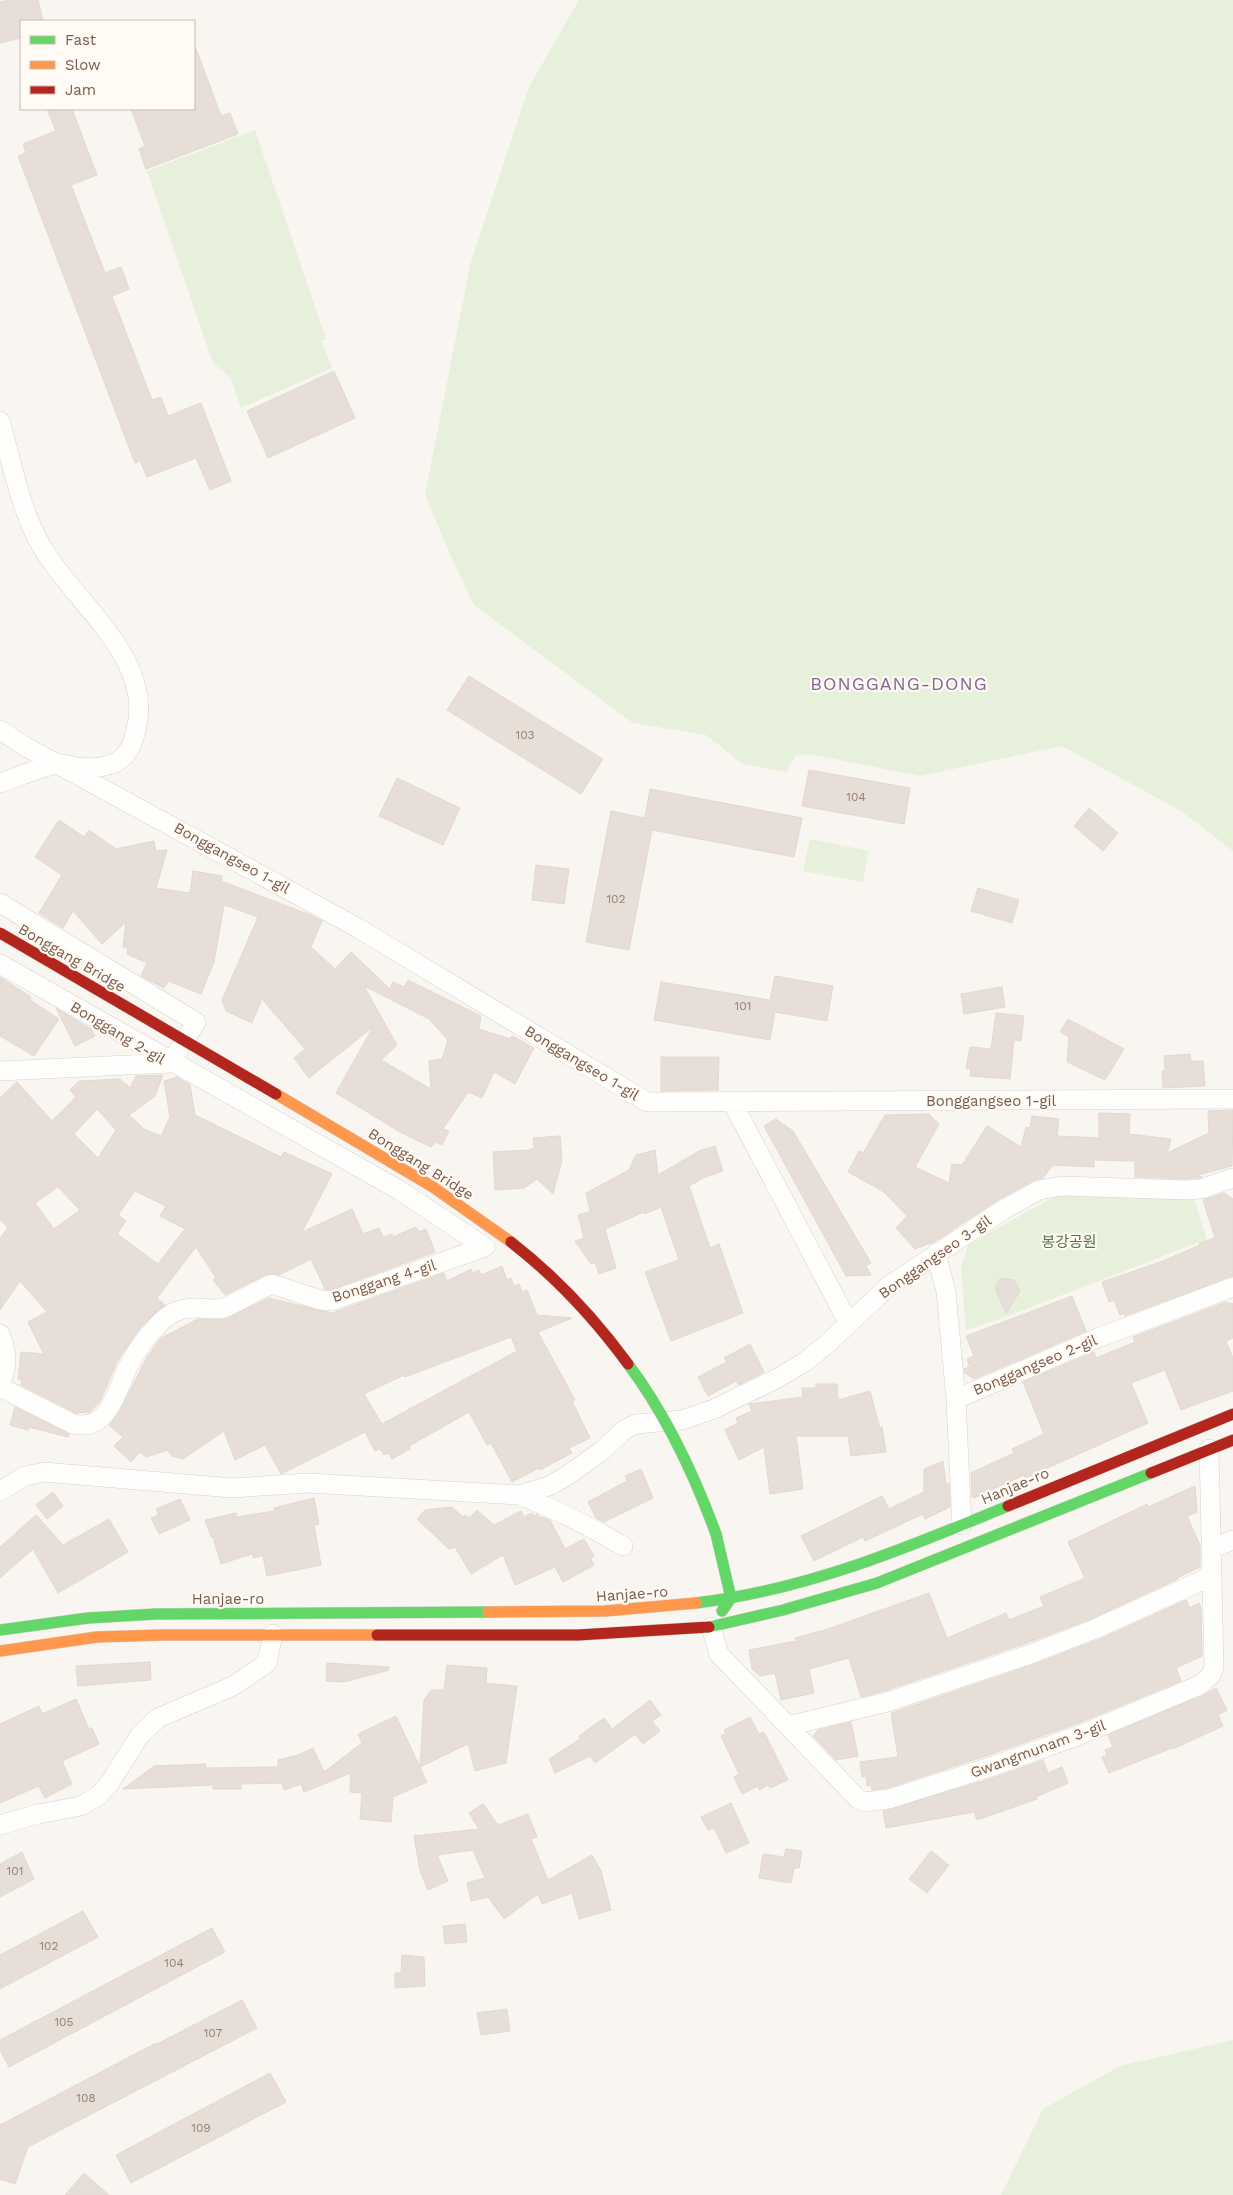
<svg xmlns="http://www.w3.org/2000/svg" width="1233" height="2195" viewBox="0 0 1233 2195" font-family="'Work Sans','Noto Sans KR',sans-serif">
<rect width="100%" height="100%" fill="#f9f5f0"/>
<!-- green -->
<path fill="#e7f0db" d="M579,0H1233V851L1181,811L1062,746L920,776L809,754L796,756L789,765L787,772L743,764L706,735L633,723L474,605L453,561L425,494L471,262L529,87Z
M255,130L326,339L321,341L332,368L241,408L231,378L213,363L147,171Z
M810,839L869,851L863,882L803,871Z
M1066,1193L1134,1198L1194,1199L1207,1239L1003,1318L966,1330L961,1267L969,1244L1052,1198Z
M1233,2040V2195H1001L1043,2109L1120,2066Z"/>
<!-- building -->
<path fill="#e6ded7" stroke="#e2d8d2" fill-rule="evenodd" d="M10,0H38L43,21H21V38L0,43V2Z
M195,46L221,116L230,113L238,134L146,169L139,149L145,146L131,109H194V47Z
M47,109H72L97,175L71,185L105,273L121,267L129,289L112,296L152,400L161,397L168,416L201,403L231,481L210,490L196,458L147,477L140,461L135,463L18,156L26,153L23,144L56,131Z
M334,371L355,418L268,458L247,411Z
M469,676L603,759L581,794L447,710Z
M809,770L910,788L904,824L802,806Z
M397,778L460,808L443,845L379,816Z
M650,789L802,818L794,857L652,830L629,950L586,942L611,811L645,818Z
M1089,808L1118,833L1103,851L1074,826Z
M59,820L84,837L89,830L116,849L154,841L156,851L167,850L156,888L190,893L193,871L222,876L221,881L308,914L322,921L311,947L335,969L351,952L390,989L393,982L404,987L408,980L481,1016L479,1029L511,1039L512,1036L534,1048L515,1084L494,1072L482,1098L468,1092L443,1129L449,1131L442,1145L436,1142L431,1147L400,1132L336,1093L373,1027L309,1078L294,1058L305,1049L262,999L252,1023L226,1011L222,1000L258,917L224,905L214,962L201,994L168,981L164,988L141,976L147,963L127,954L128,948L123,947L126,922L102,944L73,911L63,928L39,913L62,875L35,857ZM364,986L429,1019L448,1040L442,1059L429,1061L431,1089L381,1060L397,1045Z
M536,865L569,869L564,904L532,900Z
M978,888L1019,900L1012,923L971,911Z
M775,976L833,986L827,1021L775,1012L770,1040L654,1020L661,982L770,1000Z
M0,977L31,997L30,1000L59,1019L34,1056L0,1036Z
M1002,987L1005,1007L964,1014L961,994Z
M56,1008L91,1029L95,1036L75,1046Z
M996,1013L1024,1016L1021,1041L1014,1040L1010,1079L970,1076L971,1069L966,1068L970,1047L991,1049Z
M1068,1019L1124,1049L1105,1080L1067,1062L1069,1037L1060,1032Z
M1190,1054L1191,1061H1203L1205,1086L1163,1088L1162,1071H1165L1164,1056Z
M661,1057H719L718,1090L661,1091Z
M163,1075L155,1096L129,1115L144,1129L161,1136L170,1117L164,1081L177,1077L190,1085L195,1115L281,1157L284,1152L332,1174L302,1232L352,1209L363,1234L379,1228L383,1237L392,1234L393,1237L416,1227L419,1232L426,1229L435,1252L330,1290L325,1289L311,1259L279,1275L267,1274L225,1295L213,1280L216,1278L196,1247L157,1298L165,1305L140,1328L118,1360L100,1401L90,1412L76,1413L21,1385L22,1379H18L21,1352L44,1354L28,1322L47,1312L20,1281L0,1310V1238L8,1228L0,1219V1098L17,1082L52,1121L76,1097L70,1090L79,1081L120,1079L130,1088L136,1076ZM97,1109L116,1130L98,1158L74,1134ZM58,1187L80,1210L54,1229L35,1203ZM135,1191L166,1206L160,1216L185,1229L158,1264L117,1234L126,1221L118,1215Z
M1233,1110L1232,1166L1198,1175L1202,1177L1199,1178L1186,1179L1135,1177V1161L1094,1160V1167L1053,1165L1043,1178L1034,1180L998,1200L955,1228L952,1227L953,1230L934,1242L915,1249L896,1228L907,1216L884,1192L848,1172L859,1151L863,1153L885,1115L929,1114L939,1124L915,1167L949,1183L952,1164L962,1165L987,1126L1021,1147L1026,1127L1030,1128L1032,1116L1059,1119L1057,1136L1099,1138V1113L1130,1114L1129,1134L1171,1139L1167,1153L1209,1133L1208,1111Z
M776,1119L793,1131L871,1263L866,1266L871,1275L846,1276L764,1126Z
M560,1136L562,1160L553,1194L537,1179L524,1188L495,1190L493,1152L529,1150L534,1148L533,1138Z
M715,1146L723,1171L703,1178L689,1186L710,1248L719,1244L743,1313L671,1341L645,1272L679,1260L661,1207L645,1214L644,1212L605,1229L616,1268L599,1274L595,1262L591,1264L575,1241L584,1238L578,1215L590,1212L586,1193L629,1170L636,1155L655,1150L658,1175L699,1151Z
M1224,1193L1233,1199V1276L1125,1316L1124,1313L1120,1315L1114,1300L1109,1302L1102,1282L1163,1261L1200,1245L1199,1243L1215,1238L1203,1200Z
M502,1266L507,1280L511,1278L514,1286L519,1284L522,1292L527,1290L537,1315L572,1318L538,1332L575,1400L572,1401L590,1438L569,1448L572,1453L540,1470L539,1468L512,1482L491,1443L487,1445L469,1412L409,1446L410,1449L392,1459L389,1453L384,1455L380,1449L375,1451L365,1432L281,1474L265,1445L235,1460L224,1431L183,1459L172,1456L168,1450L146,1457L140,1452L131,1462L114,1446L123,1437L109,1425L119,1413L147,1357L161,1338L198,1319H226L269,1298L336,1314L335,1312L444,1273L447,1281L471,1269L473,1273L479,1270L481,1275ZM511,1337L517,1351L382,1424L364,1394L404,1375L405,1377Z
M1001,1278L1014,1280L1020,1291L1006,1314L995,1288Z
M1072,1296L1086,1331L974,1379L965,1373L964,1369L970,1367L967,1359L974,1356L966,1336Z
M1226,1302L1233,1304V1338L1226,1341L1233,1358V1391L1181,1410L1165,1370L1131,1383L1148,1423L1025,1478L1024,1475L974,1498V1496L972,1497L971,1473L1014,1453L1012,1449L1044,1434L1023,1382L1094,1352L1096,1358L1135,1342L1133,1337Z
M750,1344L764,1372L739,1385L736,1381L708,1396L698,1377L727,1362L724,1358Z
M816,1384H837L838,1400L870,1391L880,1428L882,1427L886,1452L851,1456L848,1436H796L803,1489L770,1494L764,1447L739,1460L725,1430L738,1423L736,1418L752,1411L749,1404L803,1397L802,1388H816Z
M15,1407L69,1434L68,1437L29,1427L28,1430L10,1425Z
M943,1461L946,1485L949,1483L950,1507L925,1519L923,1514L865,1541L863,1537L814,1561L801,1536L882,1496L889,1509L924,1492V1469Z
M641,1469L653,1498L604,1522L596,1518L588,1502L627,1481L625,1476Z
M1195,1486L1197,1512L1187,1516L1200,1545V1567L1177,1578L1178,1579L1091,1619L1024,1644L884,1691L861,1697L849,1658L809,1669L814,1693L781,1700L775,1673L760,1676L752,1669L749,1650L796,1641L795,1638L828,1629L929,1593L947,1638L1006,1613L1009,1620L1044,1606L1040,1597L1085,1578L1068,1542L1147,1504L1148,1507Z
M53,1492L63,1506L47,1519L36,1505Z
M314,1498L319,1524L314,1525L321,1565L267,1576L263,1556L254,1558L252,1554L221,1564L213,1537H211L205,1520L236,1513L237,1517L274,1511V1508Z
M180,1499L190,1520L159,1534L151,1518L159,1515L156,1509Z
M452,1507L463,1517L465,1515L469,1518L477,1510L494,1525L521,1511L524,1517L532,1513L534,1516L537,1514L540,1518L542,1517L550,1520L565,1549L584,1539L594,1556L590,1558L594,1565L563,1582L555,1567L515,1585L503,1555L471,1574L455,1547L449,1549L417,1519L425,1510Z
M36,1515L63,1545L109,1519L128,1552L58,1593L33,1549L0,1578V1547Z
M1186,1600L1190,1608L1199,1603L1201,1608L1202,1656L1176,1668L1181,1681L1076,1724L986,1756L887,1788L872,1790L871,1785L867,1786L866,1776L862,1777L860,1762L898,1757L891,1713L1032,1665L1100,1639Z
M150,1662L151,1680L78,1686L76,1666Z
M327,1663L389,1667V1670L344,1682L326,1681Z
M447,1665L487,1668L486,1683L517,1686L506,1763L475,1771L468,1744L420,1767L424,1700L431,1690H444Z
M1216,1688L1227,1710L1218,1715L1223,1726L1173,1749L1172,1748L1109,1773L1102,1757L1107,1755L1105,1750L1113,1747L1108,1735L1204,1695Z
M76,1699L89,1729L92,1728L99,1744L62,1761L72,1784L45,1798L39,1786L0,1803V1724L39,1706L42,1714Z
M650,1700L661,1715L652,1721L660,1731L643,1744L635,1734L595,1763L590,1756L555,1773L549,1759L580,1739L579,1736L604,1718L612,1729Z
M396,1716L427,1782L393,1797L391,1822L360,1819L362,1793L350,1792L351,1773L304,1792L301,1784L284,1790L282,1783L241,1784V1789H213V1785L123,1789L154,1766L206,1764V1768L278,1767V1760L298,1755L313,1748L324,1772L362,1743L358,1734Z
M750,1717L759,1734L764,1732L788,1780L770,1788L768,1785L759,1790L758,1786L742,1794L734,1777L739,1774L721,1736L726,1733L724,1730Z
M851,1722L858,1756L836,1760L813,1736L818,1730Z
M1043,1760L1048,1773L1062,1767L1068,1783L1036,1797L1037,1799L977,1820L974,1812L886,1828L883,1811L993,1778Z
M731,1803L749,1843L726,1853L714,1828L708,1830L701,1817Z
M483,1804L498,1825L528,1814L537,1837L531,1839L548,1880L592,1855L601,1871L611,1910L579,1919L572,1893L542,1904L538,1894L504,1919L488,1897L471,1901L467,1883L485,1878L473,1850L437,1855L448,1881L428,1890L420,1871L414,1836L479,1829L469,1813Z
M786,1849L802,1851L799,1868H794L791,1883L759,1878L763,1854L784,1857Z
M931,1851L949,1865L927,1893L909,1879Z
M22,1852L34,1879L0,1897V1864Z
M83,1911L98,1937L0,1989V1955Z
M465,1924L467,1942L445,1944L443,1926Z
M212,1928L225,1952L9,2067L0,2050V2040Z
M402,1955L424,1957L425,1986L395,1988V1973H401Z
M242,2000L257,2028L28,2147L15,2184L0,2179V2125L156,2043L157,2044Z
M507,2009L510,2031L481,2035L477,2013Z
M270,2073L286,2102L131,2183L116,2155Z
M84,2173L109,2195H65Z"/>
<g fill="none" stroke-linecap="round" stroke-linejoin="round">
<!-- street casing -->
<g stroke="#d7d1cb" stroke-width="20">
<path id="street" d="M0,421C12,462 20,510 42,547C74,603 155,658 136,730C134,739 130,751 123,757C112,768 91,769 76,767C71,766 63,763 58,764C39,767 18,777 0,783
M0,730L26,747L358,928L647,1102L1233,1099
M0,903L196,1022L178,1051
M0,964L399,1190L485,1247
M0,1071L171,1063
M732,1102L849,1324
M936,1253L946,1292L956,1399
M0,1334C6,1348 9,1369 0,1382
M0,1387L73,1424C109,1432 116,1391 128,1367C135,1353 146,1337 157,1326C169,1312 182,1307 201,1308C208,1309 216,1310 223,1308C240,1302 255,1291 272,1284L320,1300L331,1301L485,1247
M0,1491L25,1476L44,1472L232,1488L308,1483L519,1495L549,1486L568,1475L603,1450L624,1430L636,1424L682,1420L714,1409L778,1378L806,1361L827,1344L890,1285L1003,1210L1039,1190L1062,1186L1186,1190L1201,1189L1233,1178
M519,1495C556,1509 589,1526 623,1546
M962,1525L956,1399L1098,1338L1233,1287
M1211,1549L1233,1540
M711,1627L719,1654L858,1799L866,1802L889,1799L990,1767L1080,1735L1200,1685L1211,1675L1214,1667L1209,1449
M788,1726L887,1702L1028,1655L1095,1629L1212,1576
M0,1825L38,1814L81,1806L98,1796L109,1784L140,1735L158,1718L233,1686L267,1663L273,1634"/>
</g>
<!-- fast casing -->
<g stroke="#d9d2cb" stroke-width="12">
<path id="fast" d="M716,1534L731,1598L722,1611
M696,1603C806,1590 907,1548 1008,1506
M709,1627L783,1610L877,1583L1151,1473
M0,1630L88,1618L156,1614L488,1612"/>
</g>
<!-- slow casing -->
<g stroke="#d9d2cb" stroke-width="12">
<path id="slow" d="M488,1612L605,1611L696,1603
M0,1651L97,1637L161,1635H377"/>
</g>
<!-- jam casing -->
<g stroke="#d9d2cb" stroke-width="12">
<path id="jam" d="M1151,1473L1233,1440
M1008,1506L1233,1414
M377,1635H578L709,1627"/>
</g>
<!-- street -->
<use href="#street" stroke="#fefefd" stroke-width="19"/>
<!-- fast -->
<use href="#fast" stroke="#63d668" stroke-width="11"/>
<!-- slow -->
<use href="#slow" stroke="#ff974d" stroke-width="11"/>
<!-- jam -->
<use href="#jam" stroke="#b3261e" stroke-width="11"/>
<!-- fast-bridge casing -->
<g stroke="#d9d2cb" stroke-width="12" stroke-linecap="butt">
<path id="fast-bridge" d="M628,1364C667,1416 694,1474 716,1534"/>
</g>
<!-- slow-bridge casing -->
<g stroke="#d9d2cb" stroke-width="12" stroke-linecap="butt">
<path id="slow-bridge" d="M276,1094L433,1187L511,1242"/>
</g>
<!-- jam-bridge casing -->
<g stroke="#d9d2cb" stroke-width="12" stroke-linecap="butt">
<path id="jam-bridge" d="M0,933L276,1094
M511,1242C556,1277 595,1319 628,1364"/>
</g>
<!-- fast-bridge -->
<use href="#fast-bridge" stroke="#63d668" stroke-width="11"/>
<!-- slow-bridge -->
<use href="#slow-bridge" stroke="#ff974d" stroke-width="11"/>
<!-- jam-bridge -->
<use href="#jam-bridge" stroke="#b3261e" stroke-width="11"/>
</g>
<g text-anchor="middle" stroke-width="4.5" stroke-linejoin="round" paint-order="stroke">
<!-- number labels -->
<g font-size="12" fill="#977e72">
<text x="525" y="739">103</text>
<text x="856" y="801">104</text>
<text x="616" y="903">102</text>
<text x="743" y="1010">101</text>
<text x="15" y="1875">101</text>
<text x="49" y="1950">102</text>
<text x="174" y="1967">104</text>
<text x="64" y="2026">105</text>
<text x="213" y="2037">107</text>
<text x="86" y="2102">108</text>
<text x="201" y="2132">109</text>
</g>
<!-- street labels -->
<g font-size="15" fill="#7a5c4d" stroke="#fffaf3">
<text transform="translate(232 858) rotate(29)" y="5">Bonggangseo 1-gil</text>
<text transform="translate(72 958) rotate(30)" y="5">Bonggang Bridge</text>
<text transform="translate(118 1033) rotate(31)" y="5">Bonggang 2-gil</text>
<text transform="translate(582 1063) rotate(31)" y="5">Bonggangseo 1-gil</text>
<text x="991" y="1106">Bonggangseo 1-gil</text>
<text transform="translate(421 1164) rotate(32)" y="5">Bonggang Bridge</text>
<text transform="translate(935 1257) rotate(-35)" y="5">Bonggangseo 3-gil</text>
<text transform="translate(384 1281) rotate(-18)" y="5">Bonggang 4-gil</text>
<text transform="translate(1035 1365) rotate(-23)" y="5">Bonggangseo 2-gil</text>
<text transform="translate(1015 1486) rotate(-23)" y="5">Hanjae-ro</text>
<text transform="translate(632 1594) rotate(-4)" y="5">Hanjae-ro</text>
<text x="228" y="1604">Hanjae-ro</text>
<text transform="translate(1038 1749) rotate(-20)" y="5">Gwangmunam 3-gil</text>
</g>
<!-- park labels -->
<g font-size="15" fill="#537a41" stroke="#fffaf3">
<text x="1069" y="1247">봉강공원</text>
</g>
<!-- quarter labels -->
<g font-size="18" letter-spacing="1" fill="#846695" stroke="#fffaf3">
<text x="899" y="690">BONGGANG-DONG</text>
</g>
</g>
<!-- legend -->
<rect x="20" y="20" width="175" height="90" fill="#fffaf3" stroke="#cabbb1"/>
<rect x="30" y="36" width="25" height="8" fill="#63d668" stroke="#cabbb1"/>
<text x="65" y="45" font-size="15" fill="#7a5c4d">Fast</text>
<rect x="30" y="61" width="25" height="8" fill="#ff974d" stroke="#cabbb1"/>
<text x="65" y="70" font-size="15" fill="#7a5c4d">Slow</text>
<rect x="30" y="86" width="25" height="8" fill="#b3261e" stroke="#cabbb1"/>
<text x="65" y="95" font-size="15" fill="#7a5c4d">Jam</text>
</svg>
